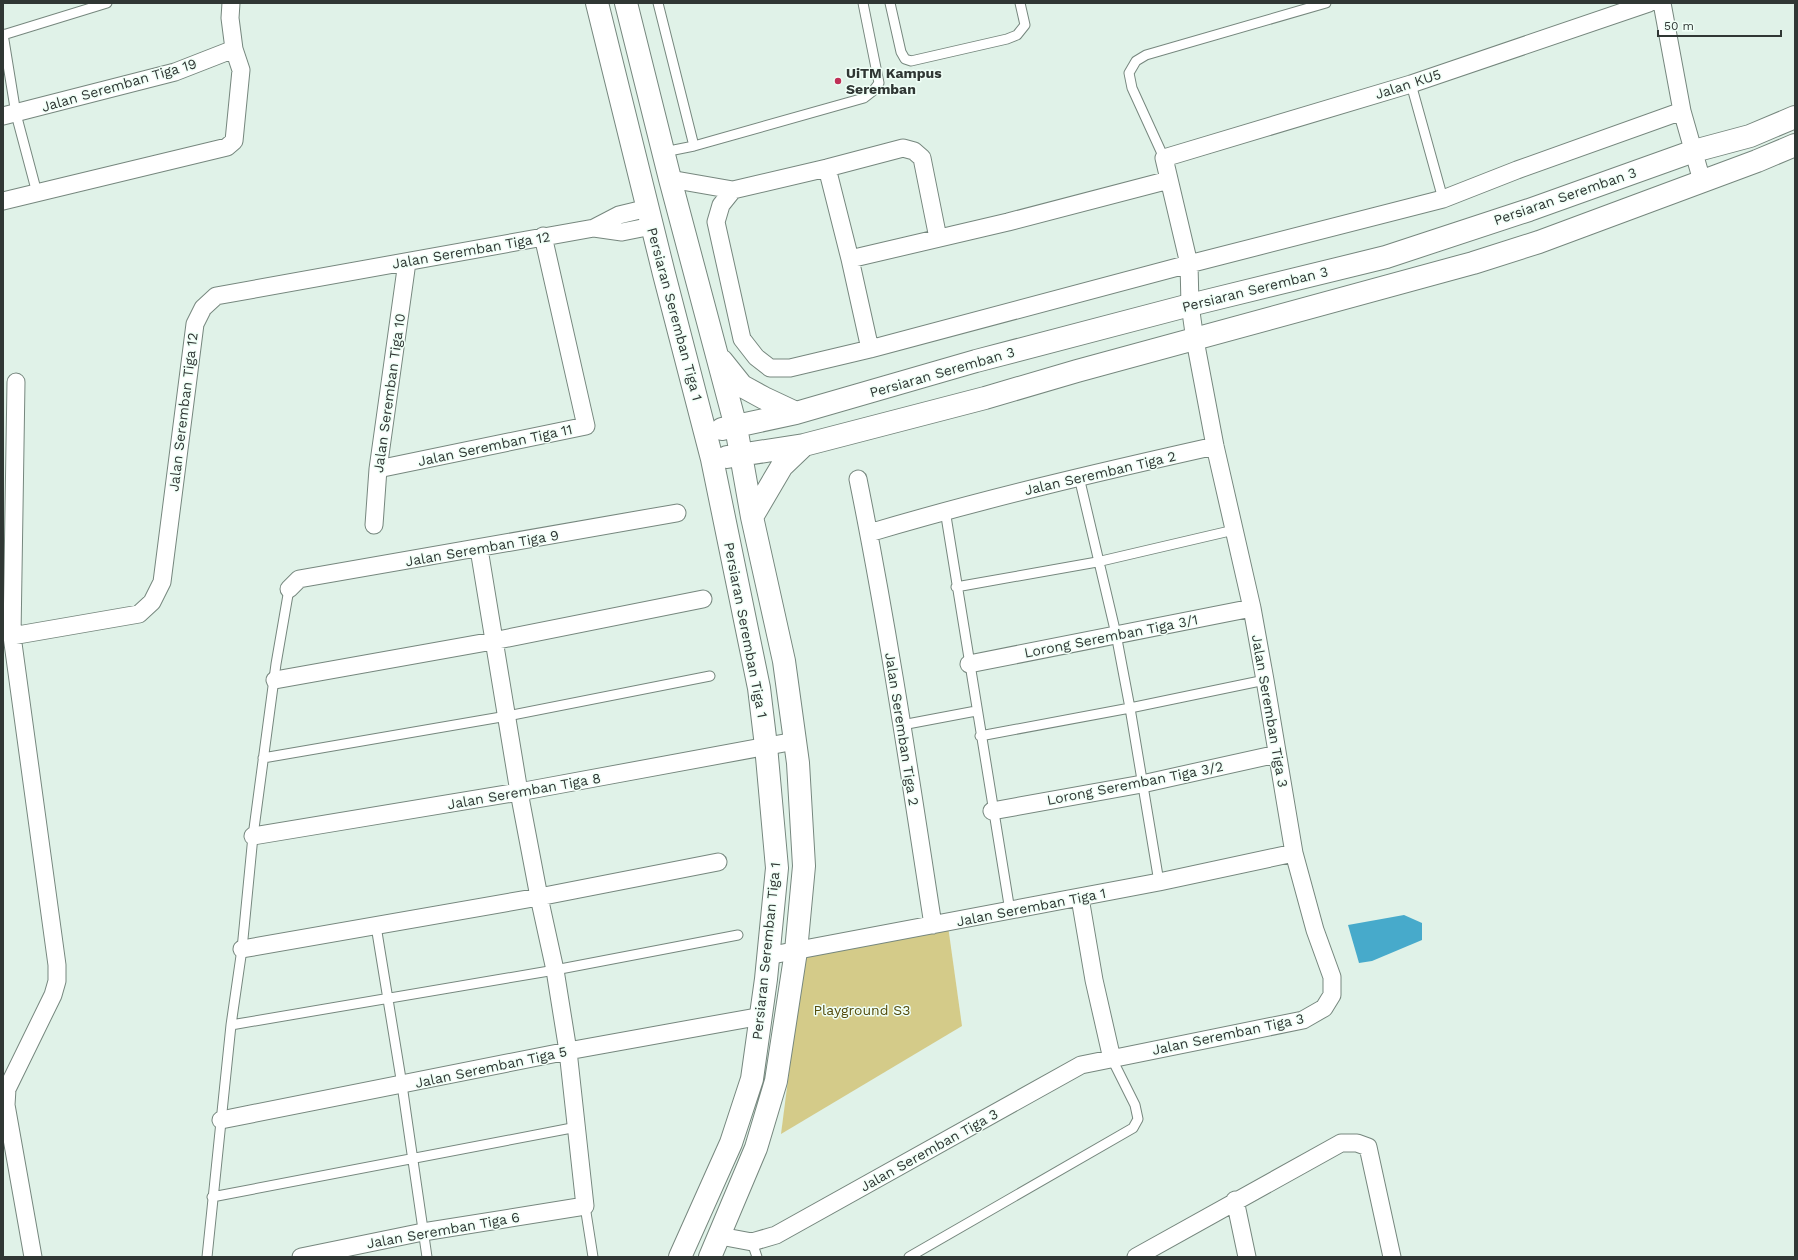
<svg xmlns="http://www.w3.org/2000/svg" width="1798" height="1260" viewBox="0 0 1798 1260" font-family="'Work Sans',sans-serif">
<rect width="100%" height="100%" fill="#e0f2e8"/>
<!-- green -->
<path fill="#d4cb89" d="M948,926L962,1026L781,1134L804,956Z"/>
<!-- water -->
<path fill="#47aacb" d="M1404,915L1422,923V940L1372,961L1359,963L1348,925Z"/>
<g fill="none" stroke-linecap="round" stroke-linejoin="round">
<!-- lane casing -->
<g stroke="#76877e" stroke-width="11">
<path id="lane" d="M658,3L694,146
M890,3L901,52L905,59L911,61L1007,39L1017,35L1025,25L1020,3
M3,34L16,114L37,193
M3,35L107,3
M1411,84L1443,199
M664,152L694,146L864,98L873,91L879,83L863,3
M1164,158L1132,88L1129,73L1136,61L1146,55L1326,3
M1079,477L1116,634L1130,708L1159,882
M945,510L1010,911
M956,587L1097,562L1234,530
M902,725L976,711
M980,736L1130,708L1265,680
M263,758L507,716L710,676
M376,926L402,1085L427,1257
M231,1025L555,970L738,935
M212,1197L577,1127
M585,1206L593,1257
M752,1242L757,1257
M207,1257L231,1025L242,949L253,836L276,664L289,589
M909,1257L1133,1128L1138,1119L1135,1105L1112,1059"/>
</g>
<!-- street casing -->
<g stroke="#76877e" stroke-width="19">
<path id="street" d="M1662,3L1682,111L1702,181
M3,116L175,72L234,49
M827,168L850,259L870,349
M670,179L733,190L827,168L903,148L914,151L922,158L938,238
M733,190L721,205L716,222L742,339L756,357L770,368H790L870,349L1189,264L1443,199L1517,170L1682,111
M3,201L227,147L234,141L241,70L234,49L230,18L231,3
M594,228L619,215L648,208
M850,259L1008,222L1169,180
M16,382L12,636L57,965V981L53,995L7,1089L6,1105L33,1257
M378,469L586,426L543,236
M858,479C888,627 910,776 933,925
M374,525L378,469L407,262
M869,533C983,499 1099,472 1215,446
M289,589L299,579L677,513
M12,636L139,614L152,602L162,582L195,324L203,308L216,296L594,228L622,232L652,226
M969,664L1252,608
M275,680L493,641L703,599
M992,811L1142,784L1277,754
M253,836L519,792L795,741
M1080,898L1094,980L1112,1059
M242,949L539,897L718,862
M767,956L1159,882L1294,853
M221,1120L568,1051L762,1016
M1235,1200L1247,1257
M720,1236L752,1242L776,1235L1081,1065L1303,1020L1324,1008L1332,995V977L1315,930L1294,853L1265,680L1252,608L1215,446L1195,340L1190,305L1189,264L1164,158L1411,84L1649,3
M301,1257L423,1232L585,1206L568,1051L555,970L539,897L519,792L479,549
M1136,1257L1341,1143H1357L1368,1147L1392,1257"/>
</g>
<!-- secondary casing -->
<g stroke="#76877e" stroke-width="24">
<path id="secondary" d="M597,3L664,274L712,459L759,688L766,746L777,868L766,979L752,1079L731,1143L680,1257
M626,3L670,179L736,427L752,517L784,661L798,763L804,866L796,951L776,1081L756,1148L710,1257
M722,361L742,386L764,398L796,413
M722,429L796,413L976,361L1190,305L1386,257L1529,210L1694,151L1750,136L1795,117
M727,457L804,445L985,398L1077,371L1473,263L1539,242L1757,161L1795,145
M752,517L782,466L804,445"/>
</g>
<!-- lane -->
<use href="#lane" stroke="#fff" stroke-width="9"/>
<!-- street -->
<use href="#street" stroke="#fff" stroke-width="17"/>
<!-- secondary -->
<use href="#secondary" stroke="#fff" stroke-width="22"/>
</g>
<!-- markers -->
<circle fill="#bf3057" stroke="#f0fff7" stroke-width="1.5" cx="838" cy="81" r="4"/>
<g text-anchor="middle" stroke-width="3" stroke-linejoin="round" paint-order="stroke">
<!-- poi labels -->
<g font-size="14" font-weight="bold" fill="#303734" stroke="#f0fff7" text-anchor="start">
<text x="846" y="78">UiTM Kampus<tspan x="846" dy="16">Seremban</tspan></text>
</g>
<!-- street labels -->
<g font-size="14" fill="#303734" stroke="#f0fff7">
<text transform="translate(1408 84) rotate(-18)" y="5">Jalan KU5</text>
<text transform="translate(119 85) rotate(-16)" y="5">Jalan Seremban Tiga 19</text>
<text transform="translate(1565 196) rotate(-19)" y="5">Persiaran Seremban 3</text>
<text transform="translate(471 250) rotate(-10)" y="5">Jalan Seremban Tiga 12</text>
<text transform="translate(1255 289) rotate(-14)" y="5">Persiaran Seremban 3</text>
<text transform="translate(675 314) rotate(75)" y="5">Persiaran Seremban Tiga 1</text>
<text transform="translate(942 372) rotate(-16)" y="5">Persiaran Seremban 3</text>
<text transform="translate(389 393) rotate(-82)" y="5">Jalan Seremban Tiga 10</text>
<text transform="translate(183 412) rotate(-83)" y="5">Jalan Seremban Tiga 12</text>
<text transform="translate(495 445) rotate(-12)" y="5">Jalan Seremban Tiga 11</text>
<text transform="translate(1100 473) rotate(-13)" y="5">Jalan Seremban Tiga 2</text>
<text transform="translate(482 548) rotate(-10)" y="5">Jalan Seremban Tiga 9</text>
<text transform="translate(746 630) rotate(79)" y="5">Persiaran Seremban Tiga 1</text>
<text transform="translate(1111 636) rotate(-11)" y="5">Lorong Seremban Tiga 3/1</text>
<text transform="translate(1270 711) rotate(80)" y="5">Jalan Seremban Tiga 3</text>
<text transform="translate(902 729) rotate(81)" y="5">Jalan Seremban Tiga 2</text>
<text transform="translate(1135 783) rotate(-11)" y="5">Lorong Seremban Tiga 3/2</text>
<text transform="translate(524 791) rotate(-10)" y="5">Jalan Seremban Tiga 8</text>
<text transform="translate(1031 907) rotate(-11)" y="5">Jalan Seremban Tiga 1</text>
<text transform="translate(766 951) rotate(-84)" y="5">Persiaran Seremban Tiga 1</text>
<text transform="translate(1228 1034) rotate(-12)" y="5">Jalan Seremban Tiga 3</text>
<text transform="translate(491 1067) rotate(-12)" y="5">Jalan Seremban Tiga 5</text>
<text transform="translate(929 1150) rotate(-29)" y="5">Jalan Seremban Tiga 3</text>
<text transform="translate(443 1230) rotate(-10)" y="5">Jalan Seremban Tiga 6</text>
</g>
<!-- park labels -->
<g font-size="14" fill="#544c0c" stroke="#f0fff7">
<text x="862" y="1015">Playground S3</text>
</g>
</g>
<!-- border -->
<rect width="1798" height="1260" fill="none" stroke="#303734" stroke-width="8"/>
<!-- scale -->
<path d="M1658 30v6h123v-6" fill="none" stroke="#303734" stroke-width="2"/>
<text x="1664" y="30" font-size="12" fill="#303734" stroke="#f0fff7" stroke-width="3" paint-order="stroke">50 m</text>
</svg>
